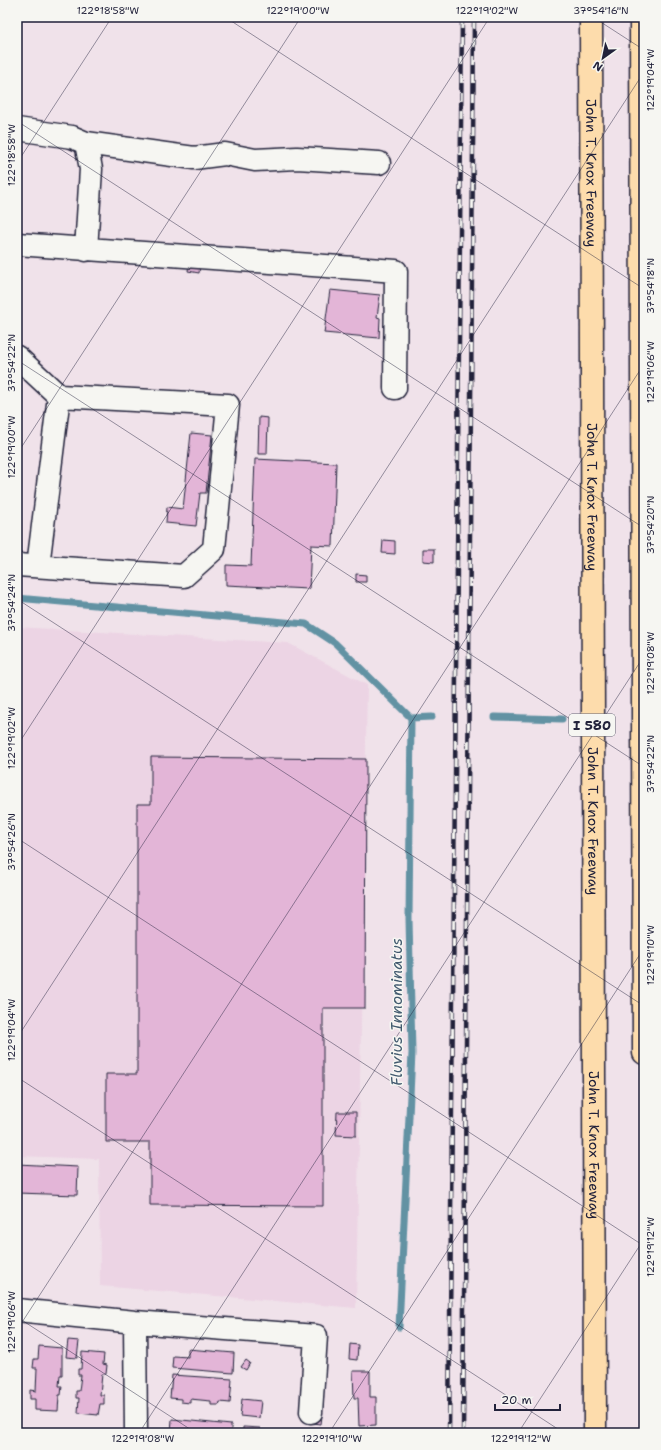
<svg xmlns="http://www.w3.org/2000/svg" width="661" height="1450" viewBox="0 0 661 1450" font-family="'Shantell Sans',sans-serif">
<rect width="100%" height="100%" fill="#f0e2ea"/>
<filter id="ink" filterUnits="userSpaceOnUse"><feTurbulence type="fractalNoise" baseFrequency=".025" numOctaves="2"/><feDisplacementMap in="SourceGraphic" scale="8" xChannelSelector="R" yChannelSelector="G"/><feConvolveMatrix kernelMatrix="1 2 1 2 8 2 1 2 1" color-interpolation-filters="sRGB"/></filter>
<g filter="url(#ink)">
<!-- built -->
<path fill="#ecd4e4" d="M17,627L288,643L367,685L356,1308L100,1286L99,1159L17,1156Z"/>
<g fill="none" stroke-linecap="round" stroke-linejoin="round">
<!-- stream -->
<path stroke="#6292a3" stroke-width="7" d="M17,598L306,624L335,643L411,718
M494,717L562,719
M411,718L432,717
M399,1327L412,1053L409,919L411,718"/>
</g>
<!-- building -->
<path fill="#e3b5d7" stroke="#22223b" d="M189,264L200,265L199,273L188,271Z
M330,290L380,295L377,317L380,318L379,338L324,333Z
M259,417L268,418L267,454H258Z
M191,433L212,435L206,493H200L196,526L166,523L167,507L183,509Z
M255,459L336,463L333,546L311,545L309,589L226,585V565L251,566Z
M383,540L395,541V554L382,553Z
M423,549H434V562L423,561Z
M356,574L366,575V582H356Z
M151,757L366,759L365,1008H323V1206L150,1205V1142H106V1074H137V804H151Z
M337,1112H356V1136L336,1135Z
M17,1164L78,1167L77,1195L17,1193Z
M68,1340L79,1341L77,1358L66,1357Z
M350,1344L358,1345L357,1360L349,1359Z
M39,1346L62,1348V1375H60L59,1386H62L61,1395H59L58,1411L35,1410V1399H30V1390L36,1391L37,1368H33L34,1359H38Z
M188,1349L234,1353L233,1373L172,1368L173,1356L188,1357Z
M82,1352L104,1354L103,1364L107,1365L106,1374H102L100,1395H104V1404H100L98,1415L78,1413L79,1398H76V1391H79L81,1375H78V1369H81Z
M246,1360L250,1363L246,1370L241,1367Z
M353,1371H370V1397H376V1425L359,1426L358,1398H354Z
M172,1375L232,1379L230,1403L220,1402L219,1405H211V1401L190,1399V1403L181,1402V1399L170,1398Z
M242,1399L261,1401L259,1418L240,1416Z
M307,1414L322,1416L321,1424L306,1422Z
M172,1419L231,1425V1433H171Z
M243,1427L260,1428V1433H243Z"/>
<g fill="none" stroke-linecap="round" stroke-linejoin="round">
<!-- minor casing -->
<g stroke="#22223b" stroke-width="25">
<path id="minor" d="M17,129L72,137L86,143L194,158L225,154L255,160L297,158L379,163
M17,244L396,271L395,388
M86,250L91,169L86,143
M17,357L59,396L228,405L214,549L184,576L17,565
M38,566L59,396
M17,1310L135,1322L316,1336L311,1412
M135,1322L136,1433"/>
</g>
<!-- highway casing -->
<g stroke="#22223b" stroke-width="25">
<g id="highway">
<path id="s1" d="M591,17L595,1433"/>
<path d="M641,17L644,1053"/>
</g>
</g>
<!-- minor -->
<use href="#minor" stroke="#f6f6f2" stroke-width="22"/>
<!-- highway -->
<use href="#highway" stroke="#fddcac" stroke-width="22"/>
<!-- rail casing -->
<g stroke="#22223b" stroke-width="4.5">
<path id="rail" d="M449,1433L462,17
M463,1433L474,17"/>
</g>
<!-- rail -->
<use href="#rail" stroke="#f6f6f2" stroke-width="3" stroke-dasharray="9" stroke-linecap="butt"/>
</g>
</g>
<!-- ticks -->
<path fill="none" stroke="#22223b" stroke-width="1" stroke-opacity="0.45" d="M225,17L644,289M593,17L644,50M17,121L644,528M17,163L112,17M17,360L644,767M17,454L301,17M17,599L644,1006M17,746L490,17M17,838L644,1246M17,1038L644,72M17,1077L564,1433M17,1317L196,1433M17,1330L644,364M139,1433L644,656M329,1433L644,948M518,1433L644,1239"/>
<g text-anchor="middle" stroke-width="3" stroke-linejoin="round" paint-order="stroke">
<!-- shield labels -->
<rect fill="#f6f6f2" stroke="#626272" stroke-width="1" x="569" y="714" width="46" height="22" rx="3"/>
<g font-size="13" font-weight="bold" fill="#22223b">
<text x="592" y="730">I 580</text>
</g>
<!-- street labels -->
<g font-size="14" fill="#22223b" stroke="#f6f6f2">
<text dy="5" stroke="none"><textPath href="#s1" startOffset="156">John T. Knox Freeway</textPath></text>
<text dy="5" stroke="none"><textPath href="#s1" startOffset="480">John T. Knox Freeway</textPath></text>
<text dy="5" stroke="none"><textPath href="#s1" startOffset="804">John T. Knox Freeway</textPath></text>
<text dy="5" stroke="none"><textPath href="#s1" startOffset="1128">John T. Knox Freeway</textPath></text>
</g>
<!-- water labels -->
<g font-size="15" font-style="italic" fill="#425a6f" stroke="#f6f6f2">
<text transform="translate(397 1012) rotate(-90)" y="5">Fluvius Innominatus</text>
</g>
</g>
<!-- margin -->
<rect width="661" height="1450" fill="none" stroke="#f6f6f2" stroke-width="44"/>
<!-- north arrow -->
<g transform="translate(603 58) rotate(213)" stroke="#f6f6f2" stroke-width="3" paint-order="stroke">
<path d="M0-3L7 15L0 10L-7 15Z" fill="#22223b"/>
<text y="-6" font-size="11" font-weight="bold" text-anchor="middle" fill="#22223b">N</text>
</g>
<!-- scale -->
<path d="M495 1404v6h65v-6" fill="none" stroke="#22223b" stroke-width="2"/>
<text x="501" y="1404" font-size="12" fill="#22223b" stroke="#f6f6f2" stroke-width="3" paint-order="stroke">20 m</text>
<rect x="22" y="22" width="617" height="1406" fill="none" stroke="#22223b" stroke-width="1.5"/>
<g font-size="10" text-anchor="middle" fill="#22223b">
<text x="108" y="14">122°18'58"W</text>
<text x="298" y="14">122°19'00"W</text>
<text x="487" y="14">122°19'02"W</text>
<text x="601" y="14">37°54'16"N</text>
<text transform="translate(650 80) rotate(-90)" y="4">122°19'04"W</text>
<text transform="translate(11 155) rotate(-90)" y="4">122°18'58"W</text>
<text transform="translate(650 286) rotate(-90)" y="4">37°54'18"N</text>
<text transform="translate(11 363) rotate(-90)" y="4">37°54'22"N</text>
<text transform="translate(650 372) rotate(-90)" y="4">122°19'06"W</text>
<text transform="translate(11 447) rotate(-90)" y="4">122°19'00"W</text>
<text transform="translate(650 525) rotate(-90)" y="4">37°54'20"N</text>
<text transform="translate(11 603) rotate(-90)" y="4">37°54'24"N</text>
<text transform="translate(650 663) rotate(-90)" y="4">122°19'08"W</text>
<text transform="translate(11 738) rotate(-90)" y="4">122°19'02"W</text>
<text transform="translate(650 764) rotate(-90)" y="4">37°54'22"N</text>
<text transform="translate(11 842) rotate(-90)" y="4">37°54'26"N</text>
<text transform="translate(650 955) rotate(-90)" y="4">122°19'10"W</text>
<text transform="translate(11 1030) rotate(-90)" y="4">122°19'04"W</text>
<text transform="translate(650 1247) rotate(-90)" y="4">122°19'12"W</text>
<text transform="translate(11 1322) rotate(-90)" y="4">122°19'06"W</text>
<text x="143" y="1442">122°19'08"W</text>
<text x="332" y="1442">122°19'10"W</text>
<text x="521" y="1442">122°19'12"W</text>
</g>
</svg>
